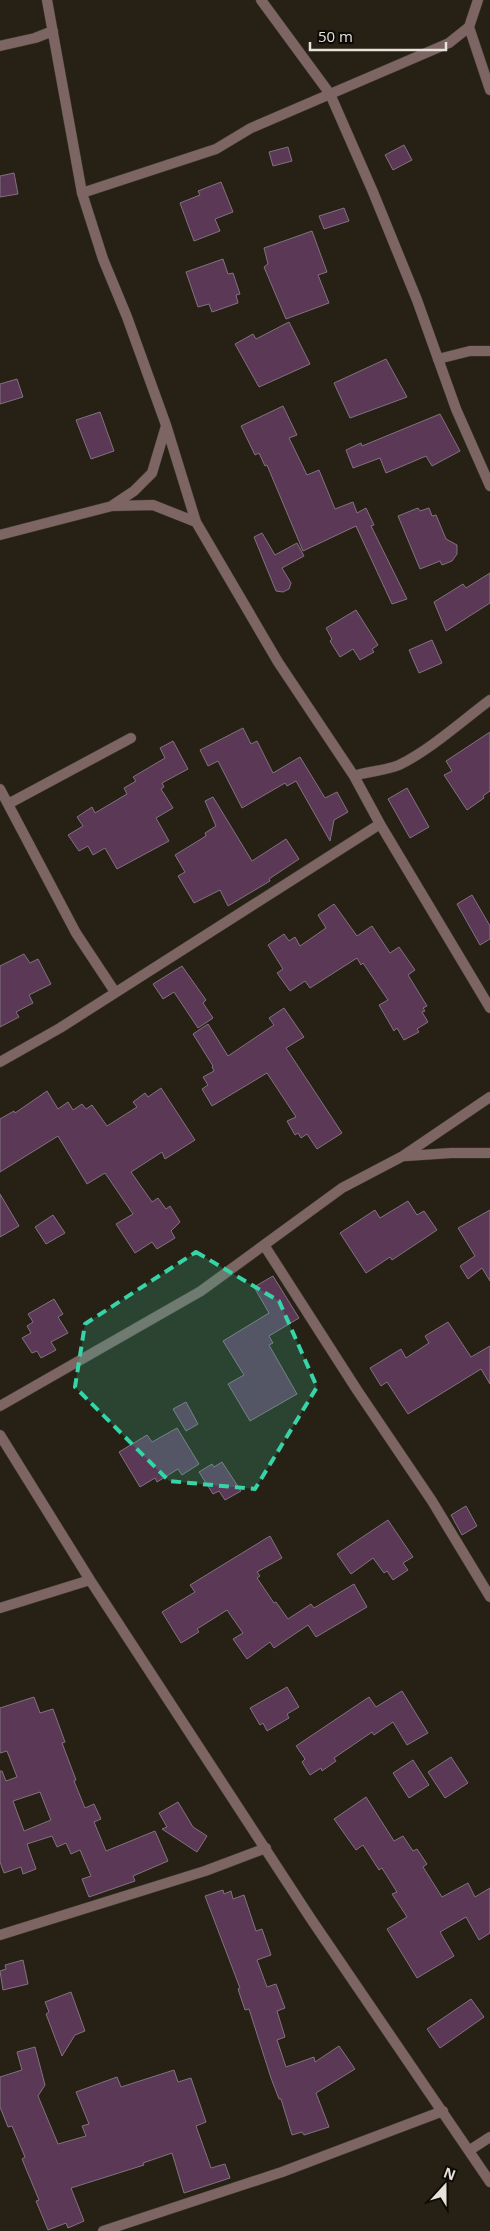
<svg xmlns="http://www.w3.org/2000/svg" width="490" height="2231" viewBox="0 0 490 2231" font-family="'Open Sans',sans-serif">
<rect width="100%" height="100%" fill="#272115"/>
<!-- building -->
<path fill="#5c3857" stroke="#80727e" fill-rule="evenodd" d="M404,145L412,160L393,170L385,155Z
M288,147L292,161L273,166L269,152Z
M14,173L18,194L0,197V176Z
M221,182L233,212L215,219L220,231L194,241L180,203L200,195L198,191Z
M344,208L349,221L324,229L319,216Z
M312,231L327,272L318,275L329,303L286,319L264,267L268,264L264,248Z
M223,259L228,274L233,273L240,294L236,295L238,303L212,312L209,304L198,307L186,272Z
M289,322L310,364L259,387L235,344L253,334L256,339Z
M386,359L407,397L350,418L334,383Z
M17,379L23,397L0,404V384Z
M283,406L297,435L289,438L307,475L319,470L335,509L353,502L357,513L366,508L374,525L371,526L407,599L392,604L356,526L303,551L267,465L265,466L259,453L255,455L241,426Z
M100,412L114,451L91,459L76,420Z
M440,414L460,451L432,466L426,456L386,473L380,458L353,468L346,450L361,443L362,446Z
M418,508L420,511L429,508L432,516L436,515L446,539L457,545V554L452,561L442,565L440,561L420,569L398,516Z
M262,533L275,555L297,543L304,556L282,568L291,583L289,589L283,592L276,591L254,537Z
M490,573V603L446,631L434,602L463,584L466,588Z
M356,610L378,645L372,649L374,652L360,660L353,649L340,657L330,641L332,639L326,628Z
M432,640L442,663L419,673L409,650Z
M243,728L251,744L257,741L273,773L300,757L325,798L337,792L348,812L334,820L330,841L296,781L287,786L285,783L242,808L218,761L208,766L200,750Z
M490,732V791L483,796L484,798L467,810L444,775L452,771L446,761Z
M173,741L188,769L162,783L164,787L161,789L173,808L156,818L169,841L117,869L105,848L93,855L88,846L79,851L68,835L83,826L77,817L92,807L95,813L127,794L124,788L136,781L133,777L165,758L160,748Z
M407,788L429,827L410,838L388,799Z
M213,797L252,861L286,839L299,859L269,879L270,881L228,906L220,890L194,903L178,876L185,872L175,855L206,836L205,833L216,826L205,801Z
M472,895L490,926V939L480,945L457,904Z
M334,904L357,936L372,926L390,953L399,947L415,970L408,975L427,1006L423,1008L425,1011L422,1012L428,1022L417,1029L419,1032L404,1040L397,1028L394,1031L379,1005L388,1000L363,963L361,965L357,958L310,988L305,981L290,991L277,973L283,969L268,945L284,934L289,941L295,937L300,946L326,928L318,915Z
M24,954L30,963L38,959L51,984L29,995L33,1003L16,1012L19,1017L0,1027V966Z
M182,966L206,1000L203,1003L213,1018L198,1028L174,992L163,999L153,984Z
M284,1008L304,1037L286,1048L342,1133L317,1149L307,1134L301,1138L298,1133L295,1135L287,1121L296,1117L267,1073L212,1106L202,1089L208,1085L203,1077L214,1071L212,1067L213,1066L193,1034L208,1024L228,1056L274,1025L269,1018Z
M161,1088L195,1140L165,1159L162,1152L131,1172L152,1202L158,1198L166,1209L170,1206L180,1222L171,1231L175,1238L157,1249L152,1242L135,1253L116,1224L133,1214L105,1173L87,1184L58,1136L0,1172V1119L14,1111L15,1113L47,1091L58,1109L68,1102L73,1110L82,1104L86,1109L92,1105L107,1126L137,1107L133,1102L145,1093L148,1097Z
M0,1194L19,1226L0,1237Z
M408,1201L417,1215L424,1211L437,1230L392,1260L390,1257L366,1273L340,1233L375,1210L380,1218Z
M490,1210V1281L482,1268L468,1279L460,1266L475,1256L458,1228Z
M53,1215L65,1233L46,1244L35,1227Z
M273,1276L299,1318L269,1336L273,1343L269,1345L297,1394L250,1421L228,1384L244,1375L223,1341L269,1313L254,1287Z
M54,1299L63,1314L58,1317L68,1333L51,1342L56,1350L41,1358L37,1351L32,1353L22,1338L31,1333L27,1326L33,1322L28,1314Z
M448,1322L471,1357L490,1346V1384L481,1369L408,1414L387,1382L381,1386L370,1368L401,1349L406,1358L429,1343L425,1336Z
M186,1402L198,1424L186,1431L173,1409Z
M177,1428L199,1464L182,1475L178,1469L157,1482L155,1478L140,1487L119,1452L147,1435L152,1442Z
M222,1462L241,1491L225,1500L219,1491L213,1494L199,1472L212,1464L214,1467Z
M466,1506L477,1526L462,1535L451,1515Z
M388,1520L413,1557L403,1563L408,1570L393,1580L387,1571L384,1573L373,1558L351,1574L337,1554Z
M270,1536L282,1558L257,1572L260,1576L257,1578L274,1603L276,1602L288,1619L311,1604L314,1608L354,1584L367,1607L316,1637L308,1625L274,1648L270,1642L247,1659L233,1639L243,1633L227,1610L197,1629L199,1632L181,1643L162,1612L195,1592L190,1585Z
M287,1687L299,1707L287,1714L289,1718L267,1731L263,1723L260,1725L250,1708Z
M402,1691L428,1733L407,1745L393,1722L374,1735L372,1732L334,1758L336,1761L322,1771L321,1768L310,1775L302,1762L305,1759L296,1746L369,1697L376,1707Z
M34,1697L40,1713L53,1709L65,1742L62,1743L76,1780L74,1781L85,1808L94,1804L101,1819L94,1822L106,1851L155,1831L168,1861L133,1876L135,1881L89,1897L82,1879L91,1876L80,1850L71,1854L66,1843L57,1847L52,1836L27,1844L36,1869L23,1874L21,1867L4,1873L0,1862V1771H2L6,1781L17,1777L7,1751L0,1753V1708ZM40,1792L51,1820L24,1831L13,1801Z
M451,1757L468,1783L445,1798L428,1772Z
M413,1760L429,1785L409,1798L393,1773Z
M366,1797L394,1841L403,1836L413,1851L417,1849L427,1864L423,1867L442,1897L468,1883L475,1897L490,1888V1933L479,1940L466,1917L440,1932L454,1956L417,1978L387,1929L407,1917L392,1894L397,1892L382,1868L379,1870L363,1845L356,1850L334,1819Z
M178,1802L193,1827L207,1836L197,1852L162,1829L167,1827L159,1813Z
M223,1890L224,1894L231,1891L233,1899L244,1895L256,1931L262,1929L271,1955L257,1960L267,1987L276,1984L285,2008L277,2011L285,2037L277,2040L286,2067L314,2057L315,2062L339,2046L355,2069L316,2093L329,2127L304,2135L302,2132L292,2135L281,2099H279L271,2078L249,2009L245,2010L238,1989L240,1988L205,1896Z
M23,1960L28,1984L3,1990L0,1971L6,1969L5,1965Z
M71,1992L85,2031L75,2035L62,2056L46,2014L49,2012L45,2002Z
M471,1999L484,2017L440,2048L427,2029Z
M35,2047L45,2085L38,2096L58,2144L86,2136L82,2126L89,2124L76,2092L117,2077L121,2087L174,2070L178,2082L191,2078L206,2122L196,2126L211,2168L225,2164L230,2178L184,2193L172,2153L143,2163L144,2165L71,2188L84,2221L68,2228L66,2223L48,2230L36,2201L39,2200L22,2159L25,2157L12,2126L8,2127L0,2107V2077L22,2070L17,2052Z"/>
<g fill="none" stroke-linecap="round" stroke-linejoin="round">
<!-- service casing -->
<g stroke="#423c31" stroke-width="11">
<path id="service" d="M261,0L330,94
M469,27L490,90
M82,193L216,149L251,128L449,43L469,27L478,0
M438,359L470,351H490"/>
</g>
<!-- minor casing -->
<g stroke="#423c31" stroke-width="11">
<path id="minor" d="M47,0L82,193L103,259L127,317L166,425L196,522L278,662L354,776L380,824L490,1008
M0,46L35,38L53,31
M330,94L373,192L417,300L456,409L490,486
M113,505L134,491L152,473L166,426
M0,535L112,506L153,505L196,522
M354,776C368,771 385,771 399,765C430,750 462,721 490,700
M0,789L76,933L115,992
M8,804L131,738
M0,1062L60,1028L380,824
M406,1156L451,1153H490
M264,1245L357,1390L432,1501L490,1597
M0,1406L201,1291L342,1188L403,1156L490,1097
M0,1435L90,1580L311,1919L490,2182
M0,1608L90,1580
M0,1935L205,1871L266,1848
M470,2150L490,2137
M103,2231L282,2172L443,2111"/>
</g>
<!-- service -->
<use href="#service" stroke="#7d6563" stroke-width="10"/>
<!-- minor -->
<use href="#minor" stroke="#7d6563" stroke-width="10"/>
</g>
<!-- marked area -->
<path fill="#36d4a7" fill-opacity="0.2" stroke="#36d4a7" stroke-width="4" stroke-dasharray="10 6" stroke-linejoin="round" d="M196,1252L279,1301L317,1387L255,1489L169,1481L75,1387L85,1324Z"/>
<!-- north arrow -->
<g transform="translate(445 2186) rotate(21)" stroke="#0e0b06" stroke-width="4" paint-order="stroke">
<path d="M0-4L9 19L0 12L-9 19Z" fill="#e7e3db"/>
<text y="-8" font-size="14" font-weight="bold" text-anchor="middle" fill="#e7e3db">N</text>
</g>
<!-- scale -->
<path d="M310 42v8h136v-8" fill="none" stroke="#e7e3db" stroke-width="2.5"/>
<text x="318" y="42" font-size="15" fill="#e7e3db" stroke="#0e0b06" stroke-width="4" paint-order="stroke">50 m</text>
</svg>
